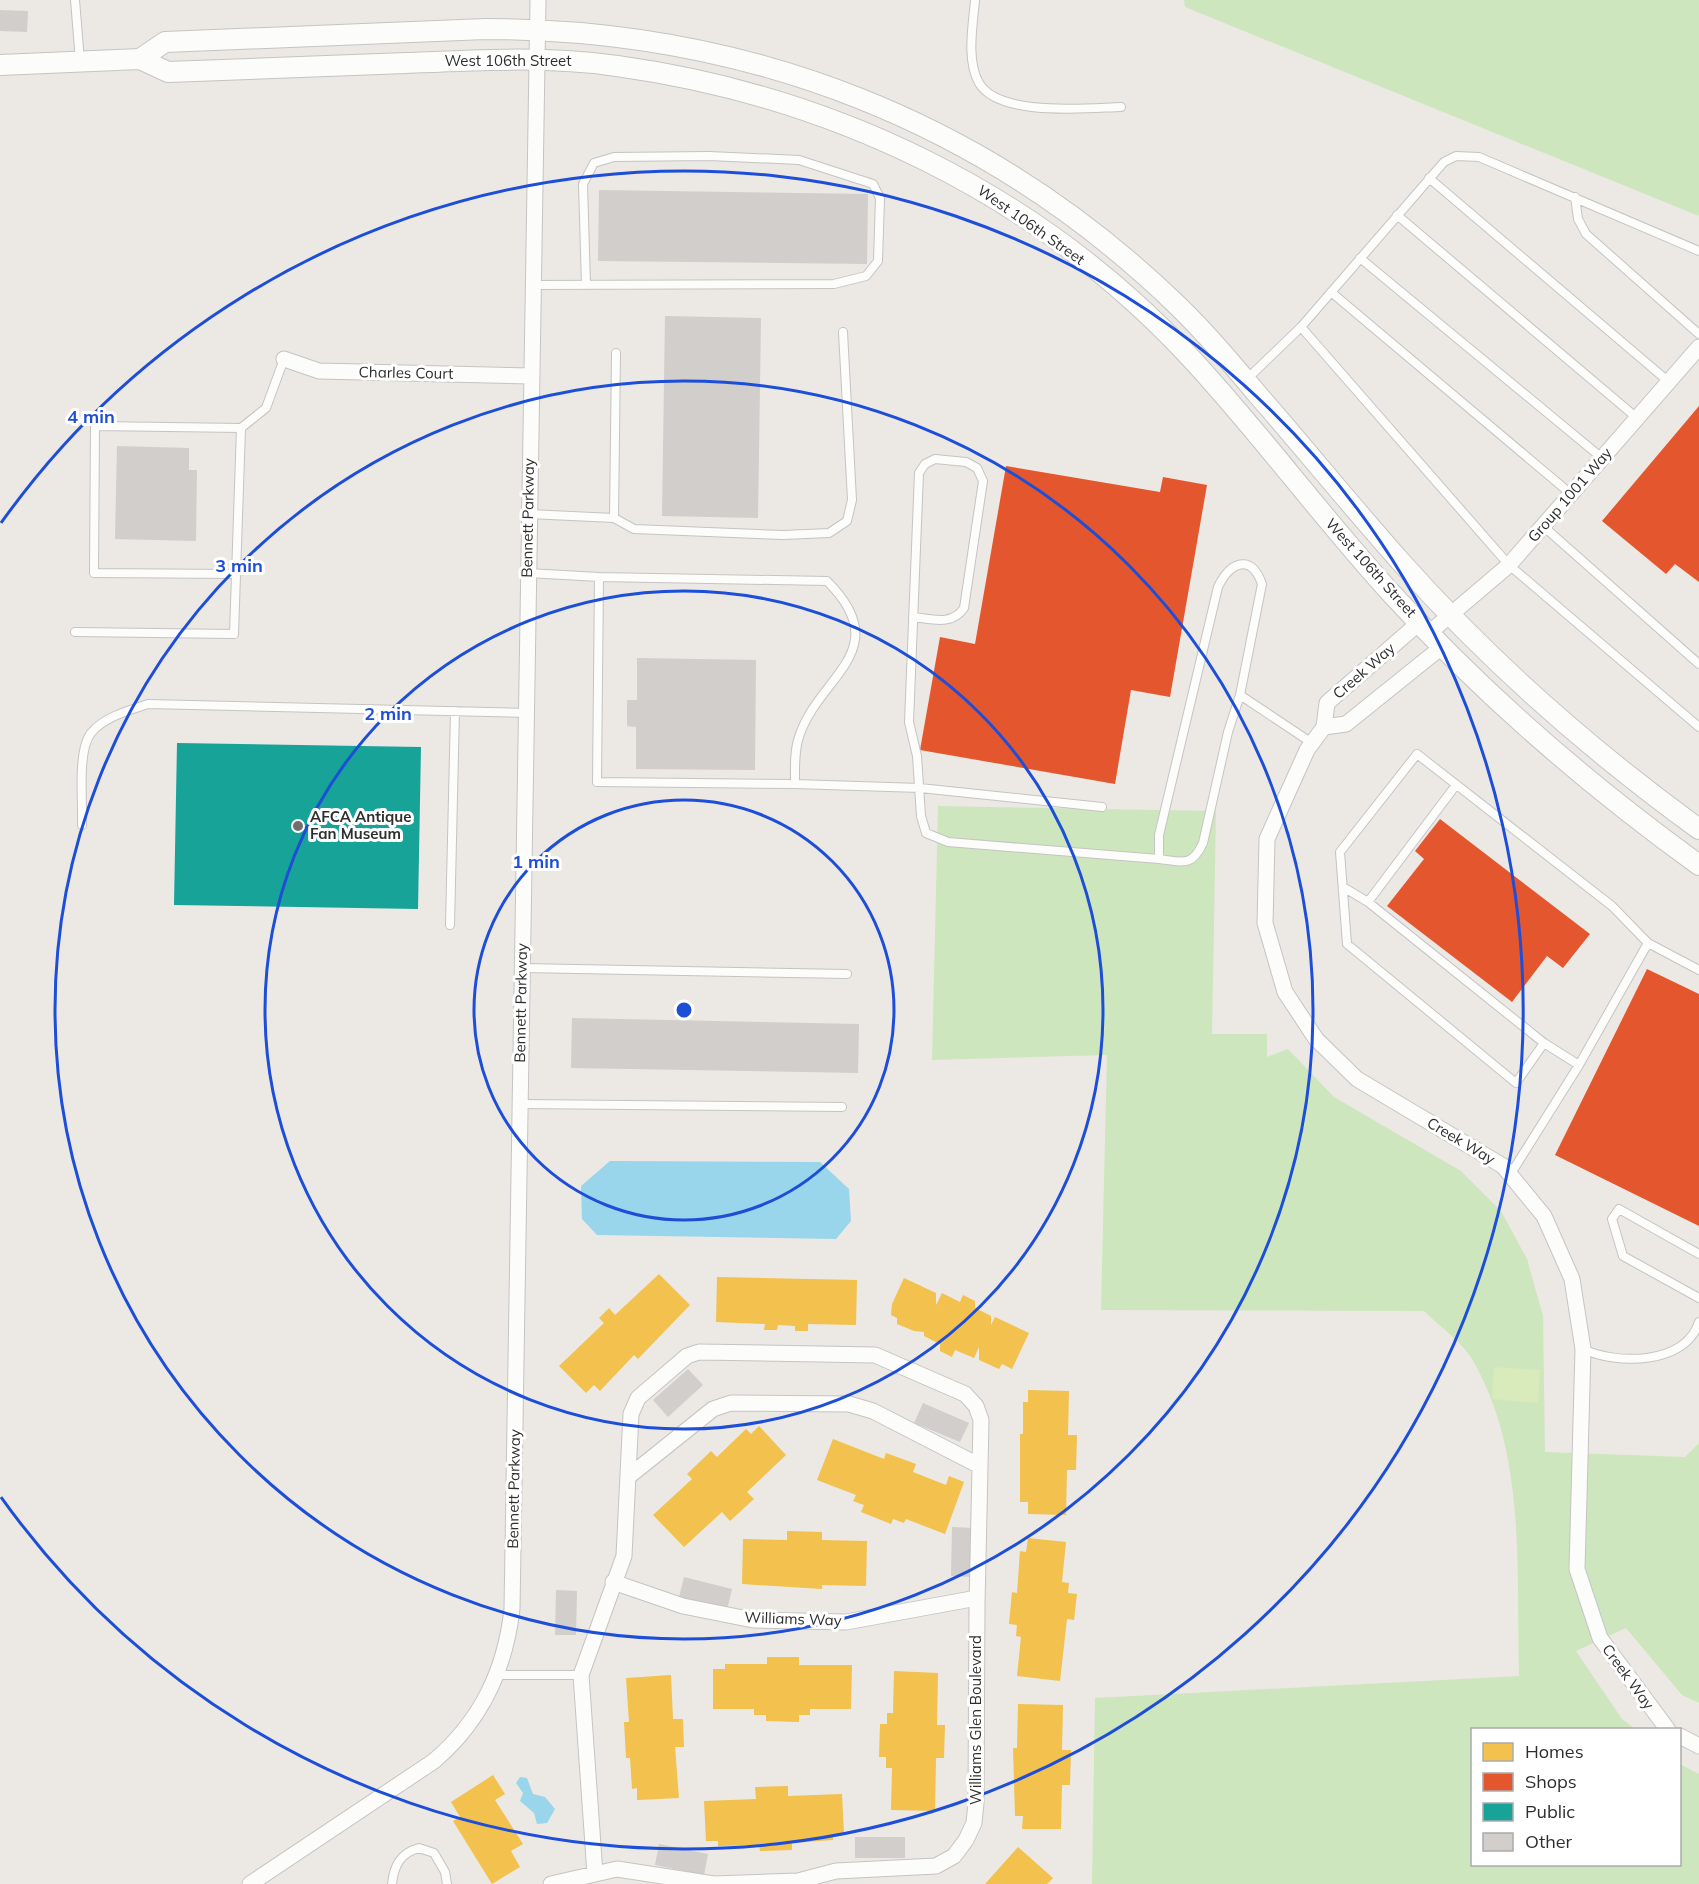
<svg xmlns="http://www.w3.org/2000/svg" width="1699" height="1884" viewBox="0 0 1699 1884" font-family="Mulish,sans-serif">
<rect width="100%" height="100%" fill="#ece8e4"/>
<!-- green -->
<path fill="#cee6be" d="M1184,0H1699V216L1185,7Z
M938,806L1216,811L1212,1034H1267V1057L1288,1049L1334,1097L1461,1171L1501,1211L1527,1259L1543,1316L1545,1452L1685,1457L1699,1443V1703L1682,1695L1626,1628L1576,1651L1622,1719L1635,1729L1472,1730V1864H1680V1764L1699,1774V1884H1092L1095,1698L1519,1676C1516,1571 1527,1453 1472,1359C1462,1342 1439,1326 1424,1311L1101,1310L1107,1055L932,1060Z"/>
<!-- pitch -->
<path fill="#d9eabb" d="M1494,1367L1540,1370L1538,1403L1492,1399Z"/>
<!-- water -->
<path fill="#99d6ec" d="M610,1161L820,1162L849,1189L851,1221L836,1239L597,1235L582,1219L581,1186Z
M520,1777L527,1778L533,1794L545,1797L555,1809L547,1823L537,1824L534,1813L520,1801L523,1793L516,1783Z"/>
<!-- homes -->
<path fill="#f2c14e" d="M659,1274L690,1305L638,1359L634,1355L600,1391L594,1385L586,1393L559,1366L604,1323L599,1318L609,1308L615,1315Z
M717,1277L857,1280L856,1325L808,1324V1331H795V1326L778,1325L777,1330H764L765,1324L716,1322Z
M904,1278L936,1293V1305L942,1293L960,1302L963,1295L975,1301V1308L991,1316V1325L995,1317L1029,1333L1012,1369L1002,1364L999,1369L979,1360V1347L974,1358L955,1350L952,1357L940,1351V1344L924,1336V1332L914,1331L897,1324V1318L891,1315L892,1304Z
M1028,1390L1069,1391L1068,1435H1077L1076,1470H1067L1066,1515L1028,1514V1502H1020V1434H1023V1402H1028Z
M759,1426L786,1455L747,1492L754,1499L730,1521L722,1512L684,1547L653,1515L692,1479L687,1474L711,1451L717,1457L746,1429L751,1434Z
M833,1439L884,1459L886,1453L916,1464L913,1472L946,1485L949,1476L964,1482L945,1534L906,1519L904,1523L893,1519L891,1524L861,1512L864,1505L853,1501L856,1495L817,1480Z
M787,1531L822,1532V1540L867,1541L866,1586L822,1585V1589L742,1584L743,1539L787,1540Z
M1028,1538L1066,1542L1062,1582L1069,1583L1068,1593L1077,1594L1074,1620L1067,1619L1060,1681L1017,1676L1021,1637L1016,1636L1017,1625L1009,1624L1012,1592L1017,1593L1020,1551L1026,1552Z
M767,1657H799V1665H852L851,1709H810V1715H799V1722L766,1721V1715H754V1709H713V1669H725V1664H767Z
M894,1671L938,1673L937,1725H945L944,1758H936L935,1811L891,1810L892,1768H886V1757H879L880,1724H887V1713H893Z
M671,1675L673,1719H683L684,1747H675L679,1798L637,1800V1788L632,1789L630,1758H626L624,1722H629L626,1678Z
M1018,1704L1063,1705L1062,1750H1071L1070,1785H1062L1061,1829H1022L1023,1816H1015L1013,1748H1017Z
M493,1775L505,1794L495,1800L523,1844L511,1851L520,1867L492,1884L453,1821L460,1817L451,1802Z
M788,1786V1796L842,1794L844,1834H833V1840L792,1843V1850L760,1851L759,1845L718,1846V1841H706L704,1801L756,1799L755,1787Z
M1018,1847L1053,1878L1047,1884H985Z"/>
<!-- shops -->
<path fill="#e4572e" d="M1699,406V582L1675,564L1666,574L1602,521Z
M1006,466L1160,492L1163,477L1207,485L1170,697L1131,690L1115,784L920,750L940,637L975,644Z
M1440,819L1590,934L1563,968L1547,956L1512,1002L1387,906L1424,859L1415,851Z
M1647,969L1699,994V1226L1555,1155Z"/>
<!-- public -->
<path fill="#17a398" d="M177,743L421,747L418,909L174,905Z"/>
<!-- building -->
<path fill="#d1cecb" d="M0,10L28,11L27,32L0,31Z
M599,190L868,194L867,264L598,261Z
M665,316L761,318L758,518L662,516Z
M117,446L189,448V470H197L196,541L115,539Z
M637,658L756,660L755,770L636,769V727L627,726V700H637Z
M572,1018L859,1024L858,1073L571,1068Z
M688,1369L703,1385L668,1417L653,1400Z
M923,1403L969,1423L960,1442L914,1423Z
M952,1527L973,1528L972,1577L951,1576Z
M684,1577L732,1589L727,1610L679,1597Z
M556,1590L577,1591L576,1635H555Z
M855,1837H905V1858H855Z
M659,1844L708,1854L704,1875L655,1865Z"/>
<g fill="none" stroke-linecap="round" stroke-linejoin="round">
<!-- service casing -->
<g stroke="#c5c4c5" stroke-width="10">
<path id="service" d="M75,0L80,61
M975,0C973,25 966,60 979,83C999,117 1086,108 1121,107
M1429,178L1669,382
M1575,197L1578,219L1586,234L1699,334
M1397,215L1637,418
M1360,258L1602,458
M532,285L834,284L866,276L878,261L880,198L873,184L799,160L709,156L614,157L594,163L583,184L586,285
M1331,292L1571,494
M1301,327L1509,565L1699,727
M1247,379L1301,327L1444,162L1456,156L1479,157L1699,251
M529,514L614,518L634,529L783,535L829,533L847,521L852,500L843,332
M614,518L616,353
M1543,526L1699,664
M528,573L599,577L597,782L795,784C795,769 794,751 799,737C818,676 897,651 827,581L599,577
M236,574L94,573L95,426L241,428
M913,617C932,619 952,626 964,608L983,481L977,468L966,462L935,459L925,464L919,473L909,722L917,756L921,816L926,833L948,842L1159,859
M75,632L234,634L241,428L266,408L284,359
M1240,695L1228,732L1203,843C1192,867 1183,862 1159,859V835L1218,587C1230,562 1251,553 1262,584L1240,695L1312,743
M795,784L920,788L1102,807
M82,825C83,802 77,751 91,733C104,717 130,710 148,704L526,713
M1343,887L1368,902L1544,1043L1516,1083L1347,944L1340,852L1417,754L1612,906L1648,943L1579,1065L1510,1175
M1368,902L1456,785
M450,925L455,711
M1648,943L1699,970
M522,968L847,974
M1544,1043L1579,1065
M520,1104L842,1107
M1699,1254L1619,1209L1612,1219L1623,1256L1699,1298
M1583,1349C1616,1365 1686,1365 1699,1322
M497,1675H581
M392,1884C394,1866 400,1853 419,1848L434,1853L445,1872L447,1884"/>
</g>
<!-- minor casing -->
<g stroke="#c5c4c5" stroke-width="17">
<path id="minor" d="M284,359L319,371L531,376
M1420,622L1327,703L1324,727L1307,750L1267,839L1265,923L1285,992L1316,1039L1357,1079L1503,1166L1544,1216L1572,1279L1583,1349L1577,1569L1600,1638L1668,1730
M1429,633L1509,565L1699,347
M1324,727L1346,724L1443,646
M628,1477L713,1409L731,1403L849,1404L873,1411L980,1466
M613,1582L683,1606L753,1620L846,1622L977,1598
M1680,1736L1699,1746
M250,1884L434,1761C481,1721 505,1671 512,1609L538,0
M551,1884L617,1869L714,1884L798,1881L836,1871L936,1866L954,1856L966,1840L974,1823L976,1803L977,1605L981,1420L976,1406L965,1394L875,1355L699,1352L687,1356L638,1398L631,1414L624,1556L581,1675L595,1874"/>
</g>
<!-- tertiary casing -->
<g stroke="#c5c4c5" stroke-width="22">
<path id="tertiary" d="M140,59L165,42L485,29C748,29 987,121 1177,305C1206,333 1232,364 1258,395C1306,450 1352,507 1401,562C1490,662 1590,750 1699,829
M0,65L140,59L168,72C247,69 327,66 406,63C477,60 547,56 617,66C834,96 1037,194 1187,354C1258,430 1320,515 1390,592C1483,694 1587,784 1699,865"/>
</g>
<!-- service -->
<use href="#service" stroke="#fcfcfb" stroke-width="8"/>
<!-- minor -->
<use href="#minor" stroke="#fcfcfb" stroke-width="15"/>
<!-- tertiary -->
<use href="#tertiary" stroke="#fcfcfb" stroke-width="20"/>
</g>
<!-- distance rings -->
<g fill="none" stroke="#1d4ed8" stroke-width="3">
<circle cx="684" cy="1010" r="210"/>
<circle cx="684" cy="1010" r="419"/>
<circle cx="684" cy="1010" r="629"/>
<path d="M1 523A839 839 0 1 1 1 1497"/>
</g>
<!-- markers -->
<circle fill="#706f6e" stroke="#fff" stroke-width="2" cx="298" cy="826" r="6"/>
<g text-anchor="middle" stroke-width="6" stroke-linejoin="round" paint-order="stroke">
<!-- street labels -->
<g font-size="15" fill="#2e2e2e" stroke="#fff">
<text x="508" y="66">West 106th Street</text>
<text transform="translate(1031 225) rotate(35)" y="5">West 106th Street</text>
<text transform="translate(406 373) rotate(1)" y="5">Charles Court</text>
<text transform="translate(1570 495) rotate(-49)" y="5">Group 1001 Way</text>
<text transform="translate(528 518) rotate(-89)" y="5">Bennett Parkway</text>
<text transform="translate(1371 568) rotate(48)" y="5">West 106th Street</text>
<text transform="translate(1364 671) rotate(-41)" y="5">Creek Way</text>
<text transform="translate(521 1003) rotate(-89)" y="5">Bennett Parkway</text>
<text transform="translate(1461 1141) rotate(31)" y="5">Creek Way</text>
<text transform="translate(514 1489) rotate(-89)" y="5">Bennett Parkway</text>
<text transform="translate(793 1619) rotate(2)" y="5">Williams Way</text>
<text transform="translate(1628 1677) rotate(54)" y="5">Creek Way</text>
<text transform="translate(976 1720) rotate(-90)" y="5">Williams Glen Boulevard</text>
</g>
<!-- poi labels -->
<g font-size="15" font-weight="bold" fill="#2e2e2e" stroke="#fff" text-anchor="start">
<text x="310" y="822">AFCA Antique<tspan x="310" dy="17">Fan Museum</tspan></text>
</g>
</g>
<circle cx="684" cy="1010" r="9" fill="#1d4ed8" stroke="#fff" stroke-width="3"/>
<g font-size="18" text-anchor="middle" font-weight="bold" fill="#1d4ed8" stroke="#fff" stroke-width="6" stroke-linejoin="round" paint-order="stroke">
<text x="91" y="423">4 min</text>
<text x="239" y="572">3 min</text>
<text x="388" y="720">2 min</text>
<text x="536" y="868">1 min</text>
</g>
<!-- legend -->
<rect x="1471" y="1728" width="210" height="138" fill="#ffffff" stroke="#ababab" stroke-width="1.5"/>
<rect x="1483" y="1743" width="30" height="18" fill="#f2c14e" stroke="#ababab" stroke-width="1.5"/>
<text x="1525" y="1758" font-size="18" fill="#2e2e2e">Homes</text>
<rect x="1483" y="1773" width="30" height="18" fill="#e4572e" stroke="#ababab" stroke-width="1.5"/>
<text x="1525" y="1788" font-size="18" fill="#2e2e2e">Shops</text>
<rect x="1483" y="1803" width="30" height="18" fill="#17a398" stroke="#ababab" stroke-width="1.5"/>
<text x="1525" y="1818" font-size="18" fill="#2e2e2e">Public</text>
<rect x="1483" y="1833" width="30" height="18" fill="#d1cecb" stroke="#ababab" stroke-width="1.5"/>
<text x="1525" y="1848" font-size="18" fill="#2e2e2e">Other</text>
</svg>
